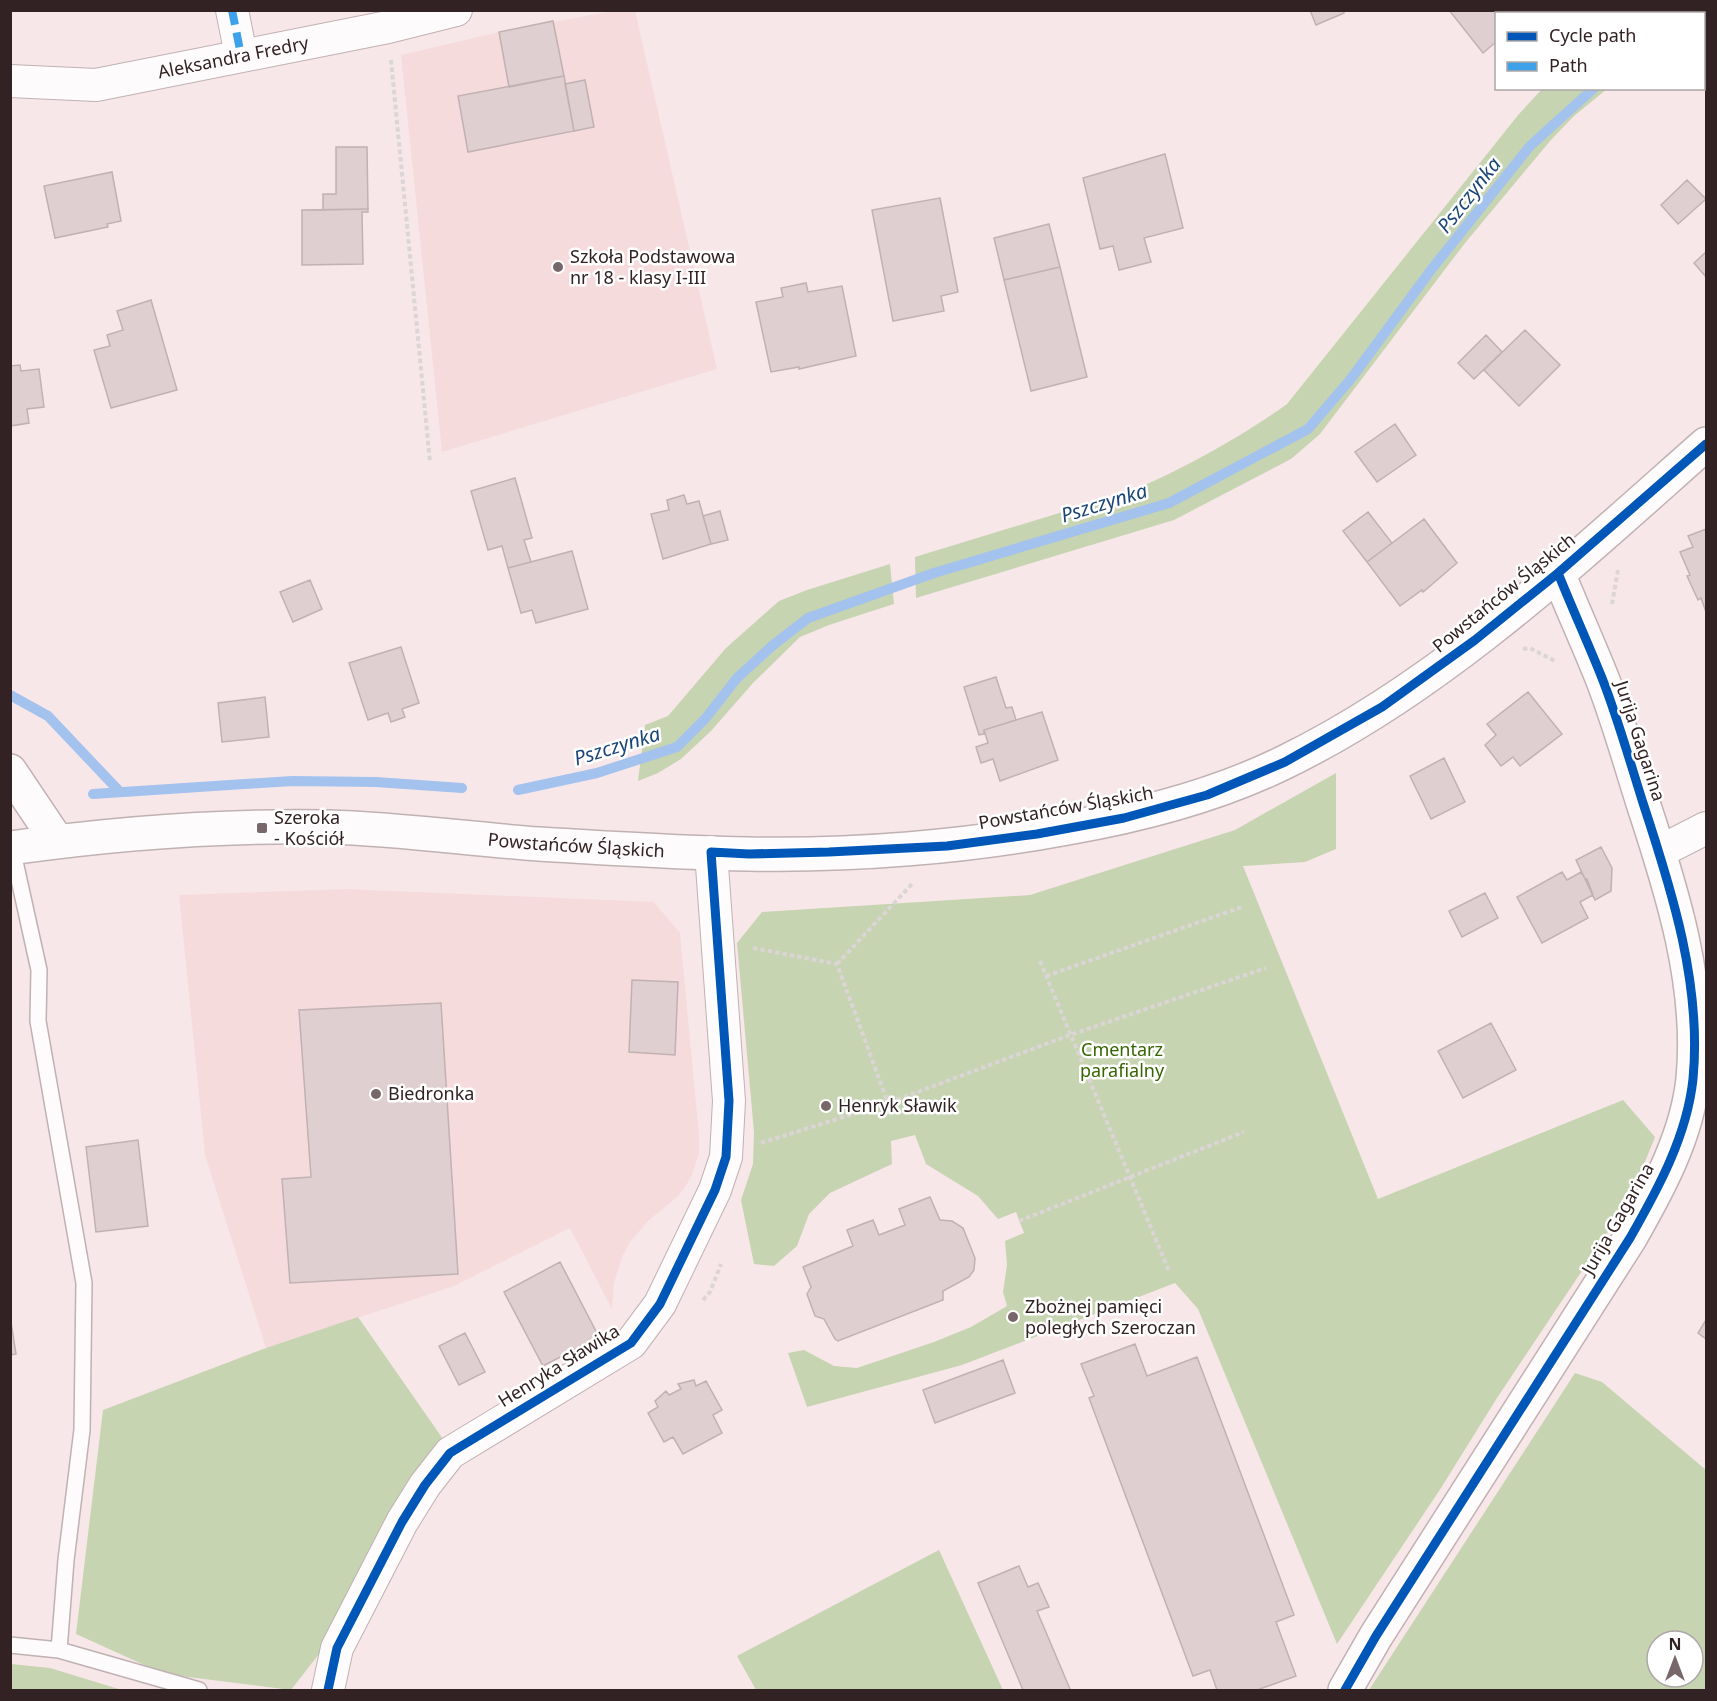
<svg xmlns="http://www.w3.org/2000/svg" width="1717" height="1701" viewBox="0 0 1717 1701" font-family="'Noto Sans',sans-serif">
<rect width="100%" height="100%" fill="#f8e7e8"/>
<!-- built -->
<path fill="#f6dbdd" d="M613,11H635L717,369L442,452L401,55L499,32Z
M346,889L654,902L680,933L699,1135V1153L692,1175L684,1189L677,1197L648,1221L630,1242L622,1257L614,1283L612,1309L570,1228L454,1286L266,1348L205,1155L179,895Z"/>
<!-- green -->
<path fill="#c6d4b1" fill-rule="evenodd" d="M1543,88L1607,89L1574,116L1550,141L1465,243L1320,434L1291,459L1174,520L916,598L915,557L1128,492C1180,471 1241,437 1287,404L1519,114Z
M890,564L894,604L829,625L800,637L753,683L711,731L681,759L658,773L638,781L645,725L668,716L726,648L779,601L807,590Z
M1336,773V849L1305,862L1243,866L1378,1199L1623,1100L1655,1137L1630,1199L1497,1398L1441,1488L1337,1644L1198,1309L1175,1283L962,1365L807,1407L788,1353L804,1350L834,1366L857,1368L934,1342L971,1327L1007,1306L1003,1292L1007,1265L1005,1241L1024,1233L1016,1212L998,1219L978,1196L926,1164L915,1135L891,1141L892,1164L830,1193L809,1214L797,1246L774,1266L754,1264L741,1200L753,1164L754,1132L737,943L762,912L1030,895L1235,830Z
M358,1317L443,1439L322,1650L291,1690L164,1674L76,1634L103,1410L266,1348Z
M1575,1373L1602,1382L1706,1470V1690H1369ZM1657,1641H1693V1677H1657Z
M939,1550L1003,1690H756L737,1656Z
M11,1664L50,1668L122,1690H11Z"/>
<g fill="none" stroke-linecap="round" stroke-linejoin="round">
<!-- stream -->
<path stroke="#a3c2ee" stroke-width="10" d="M10,695L48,716L120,792
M518,790L597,773L677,747L705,719L737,678L772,646L808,618L934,573L1169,503L1308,429L1350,380L1431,270L1530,146L1594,88
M93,794L292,781L376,782L462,788"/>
</g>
<!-- building -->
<path fill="#e0cfd0" stroke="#c1b1b2" stroke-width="1.5" d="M1310,10H1343L1344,13L1316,25Z
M1449,10H1536L1532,14H1496V42L1483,53Z
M553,21L564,76L509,87L499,32Z
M564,76L574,131L468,152L458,96Z
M585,80L594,127L574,131L565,84Z
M336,147H367L368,209L323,210V194H336Z
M1165,154L1183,228L1144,238L1151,262L1119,270L1113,246L1100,249L1083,178Z
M112,172L121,221L107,224L108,227L55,238L44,186Z
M1687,180L1706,199L1678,224L1661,205Z
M940,198L958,292L941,296L944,311L893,321L872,210Z
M368,209V212H362L363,264L302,265V210Z
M1049,224L1060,267L1004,280L994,238Z
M1706,252V277L1694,263Z
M1060,267L1087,377L1031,391L1004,280Z
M806,283L808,292L842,286L856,356L799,369V367L771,372L756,302L783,297L781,288Z
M151,300L177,390L111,408L94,350L110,346L107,335L123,330L117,311Z
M1525,330L1560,365L1519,406L1484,370Z
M1486,335L1502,352L1474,379L1458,363Z
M20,365L21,371L39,369L44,407L27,409L29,423L10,426V366Z
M1395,424L1416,455L1377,482L1355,452Z
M515,478L532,538L524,540L531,562L508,568L502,546L488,550L471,491Z
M684,495L687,504L699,501L711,544L663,559L651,514L669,510L667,500Z
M720,511L728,540L711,544L703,516Z
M1368,512L1392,543L1367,562L1343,531Z
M1424,519L1457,563L1423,592L1422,590L1400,606L1367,562Z
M1706,529V612L1701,598L1698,600L1687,576L1690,575L1680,552L1693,547L1688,536Z
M572,551L588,609L536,623L532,610L521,613L508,568Z
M310,580L322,609L293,622L280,592Z
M401,647L419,703L402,709L405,717L391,722L388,713L368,720L349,663Z
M996,677L1006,708L1012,707L1016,720L984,730V734L979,735L964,687Z
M1528,692L1562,734L1520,766L1513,757L1501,766L1485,745L1496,735L1487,724Z
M265,697L269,737L222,742L218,703Z
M1042,712L1058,760L1000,781L993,759L981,763L976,747L988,743L984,730Z
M1444,758L1465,802L1431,819L1410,776Z
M1601,847L1612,868L1611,891L1595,900L1576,860Z
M1562,872L1567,880L1581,872L1586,880L1587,879L1593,895L1580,902L1588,918L1542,943L1517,897Z
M1485,893L1498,918L1462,937L1449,911Z
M632,980L678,982L675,1055L629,1052Z
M441,1003L458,1274L290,1283L282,1179L311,1177L299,1010Z
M1491,1023L1516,1070L1463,1098L1438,1051Z
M138,1140L148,1226L96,1232L86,1147Z
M930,1197L940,1220L952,1221L963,1228L975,1258L974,1270L969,1277L943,1291V1300L838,1341L835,1339L824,1319L815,1316L807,1294L811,1287L803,1267L853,1246L847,1230L873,1220L879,1235L905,1225L899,1209Z
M560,1262L599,1337L543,1366L504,1292Z
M10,1316L16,1354L10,1355Z
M1706,1320V1339L1698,1333Z
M465,1333L485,1372L459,1385L439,1346Z
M1135,1344L1147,1376L1197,1357L1294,1615L1276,1622L1296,1676L1257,1690H1217L1210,1670L1193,1676L1089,1398L1094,1396L1081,1364Z
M1003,1360L1015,1393L935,1423L923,1390Z
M694,1380L696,1386L706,1381L722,1410L713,1415L722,1433L683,1454L673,1437L664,1442L648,1413L658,1407L655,1401L666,1391L669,1395L681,1389L678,1384Z
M1019,1566L1028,1587L1038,1583L1049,1607L1037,1611L1070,1689L1067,1690H1023L978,1583Z"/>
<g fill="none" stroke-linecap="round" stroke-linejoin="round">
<!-- service casing -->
<g stroke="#c0b1b2" stroke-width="18">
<path id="service" d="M12,848L39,970L38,1021L84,1283L82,1430L66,1560L59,1650
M10,1645L59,1650L199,1690"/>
</g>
<!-- minor casing -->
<g stroke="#c0b1b2" stroke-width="34">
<g id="minor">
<path d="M232,10L241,55"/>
<path id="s1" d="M10,81L96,85L388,27L456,10"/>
<path d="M1659,852L1706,828"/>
<path d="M328,1690L337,1648L402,1522L425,1485L450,1453L631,1343L660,1304L715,1190L726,1157L729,1101L711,852"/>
</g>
</g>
<!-- tertiary casing -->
<g stroke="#c0b1b2" stroke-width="36">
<g id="tertiary">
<path d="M10,771L57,841"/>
<path id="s2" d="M10,848C116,833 223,825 329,827C399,829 469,839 539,844C608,848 679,853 749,854C852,856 965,847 1067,828C1142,815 1216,796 1285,762C1441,686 1577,558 1706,444"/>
<path d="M1345,1690L1376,1636L1630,1238C1658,1189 1687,1136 1693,1079C1702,985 1672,891 1643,803C1630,762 1618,719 1602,678C1588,643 1572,608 1558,573"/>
</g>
</g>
<!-- path -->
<path stroke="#dbd5d6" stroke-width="4" stroke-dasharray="4.5 3" stroke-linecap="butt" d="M391,60L430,462
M1612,604L1618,570
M1523,649L1530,648L1555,661
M753,948L837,964L888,1103
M1040,961L1169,1271
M837,964L912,884
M1046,976L1242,907
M761,1143L888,1103L1070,1035L1266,968
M1019,1221L1244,1132
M703,1300L710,1292L721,1264"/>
<!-- service -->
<use href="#service" stroke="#fefbfc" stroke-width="15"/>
<!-- minor -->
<use href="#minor" stroke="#fefbfc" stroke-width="32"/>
<!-- tertiary -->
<use href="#tertiary" stroke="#fefbfc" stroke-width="33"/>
<!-- quiet -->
<path stroke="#3ea2ea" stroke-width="8" stroke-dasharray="15 8" stroke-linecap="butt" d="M232,10L241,55"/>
<!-- cycleway casing -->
<g stroke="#fff" stroke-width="13">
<path id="cycleway" d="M328,1690L337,1648L402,1522L425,1485L450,1453L631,1343L660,1304L715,1190L726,1157L729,1101L711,852L749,854L829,852L947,846L1037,834L1124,818L1207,795L1285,762L1382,707L1475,640L1558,573L1706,444
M1345,1690L1376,1636L1630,1238C1658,1189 1687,1136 1693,1079C1702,985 1672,891 1643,803C1630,762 1618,719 1602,678C1588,643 1572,608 1558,573"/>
</g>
<!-- cycleway -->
<use href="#cycleway" stroke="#0057b8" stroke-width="9"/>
</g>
<!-- markers -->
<g fill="#786768" stroke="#fff" stroke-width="2">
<circle cx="558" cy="267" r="6"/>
<rect x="256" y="822" width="12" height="12" rx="3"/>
<circle cx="376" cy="1094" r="6"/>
<circle cx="826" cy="1106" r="6"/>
<circle cx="1013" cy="1317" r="6"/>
</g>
<g text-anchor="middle" stroke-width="5" stroke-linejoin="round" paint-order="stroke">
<!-- street labels -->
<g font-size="18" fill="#332223" stroke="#fff">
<text dy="6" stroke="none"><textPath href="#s1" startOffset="226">Aleksandra Fredry</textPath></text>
<text transform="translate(1504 593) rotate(-39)" y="6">Powstańców Śląskich</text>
<text transform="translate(1640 741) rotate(72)" y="6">Jurija Gagarina</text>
<text transform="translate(1066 808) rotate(-10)" y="6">Powstańców Śląskich</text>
<text dy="6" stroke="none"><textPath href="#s2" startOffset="568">Powstańców Śląskich</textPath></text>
<text transform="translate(1618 1219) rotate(-60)" y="6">Jurija Gagarina</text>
<text transform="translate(559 1366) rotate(-32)" y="6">Henryka Sławika</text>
</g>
<!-- poi labels -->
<g font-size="18" fill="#332223" stroke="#fff" text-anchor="start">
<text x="570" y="263">Szkoła Podstawowa<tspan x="570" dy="21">nr 18 - klasy I-III</tspan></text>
<text x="274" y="824">Szeroka<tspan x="274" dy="21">- Kościół</tspan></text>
<text x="388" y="1100">Biedronka</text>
<text x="838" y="1112">Henryk Sławik</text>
<text x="1025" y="1313">Zbożnej pamięci<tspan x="1025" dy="21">poległych Szeroczan</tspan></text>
</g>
<!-- park labels -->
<g font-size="18" fill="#366501" stroke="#fff">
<text x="1122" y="1056">Cmentarz<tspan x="1122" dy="21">parafialny</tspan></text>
</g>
<!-- water labels -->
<g font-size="20" font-style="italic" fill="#1a4677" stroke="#fff">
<text transform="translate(1469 195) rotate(-52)" y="7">Pszczynka</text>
<text transform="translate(1104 503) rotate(-17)" y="7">Pszczynka</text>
<text transform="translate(617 746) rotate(-17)" y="7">Pszczynka</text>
</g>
</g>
<!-- border -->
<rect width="1717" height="1701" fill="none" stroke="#332223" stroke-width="24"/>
<!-- legend -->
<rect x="1495" y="12" width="210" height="78" fill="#ffffff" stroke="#ada7a7" stroke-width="1.5"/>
<rect x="1507" y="32" width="30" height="9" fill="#0057b8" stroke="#ada7a7" stroke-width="1.5"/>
<text x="1549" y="42" font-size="18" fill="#332223">Cycle path</text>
<rect x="1507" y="62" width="30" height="9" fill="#3ea2ea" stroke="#ada7a7" stroke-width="1.5"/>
<text x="1549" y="72" font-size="18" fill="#332223">Path</text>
<!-- north arrow -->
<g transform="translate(1675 1659)"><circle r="28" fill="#ffffff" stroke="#ada7a7" stroke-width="1.5"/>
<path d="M0-4.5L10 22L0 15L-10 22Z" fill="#786768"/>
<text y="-9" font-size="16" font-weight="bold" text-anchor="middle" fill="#332223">N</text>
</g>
</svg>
